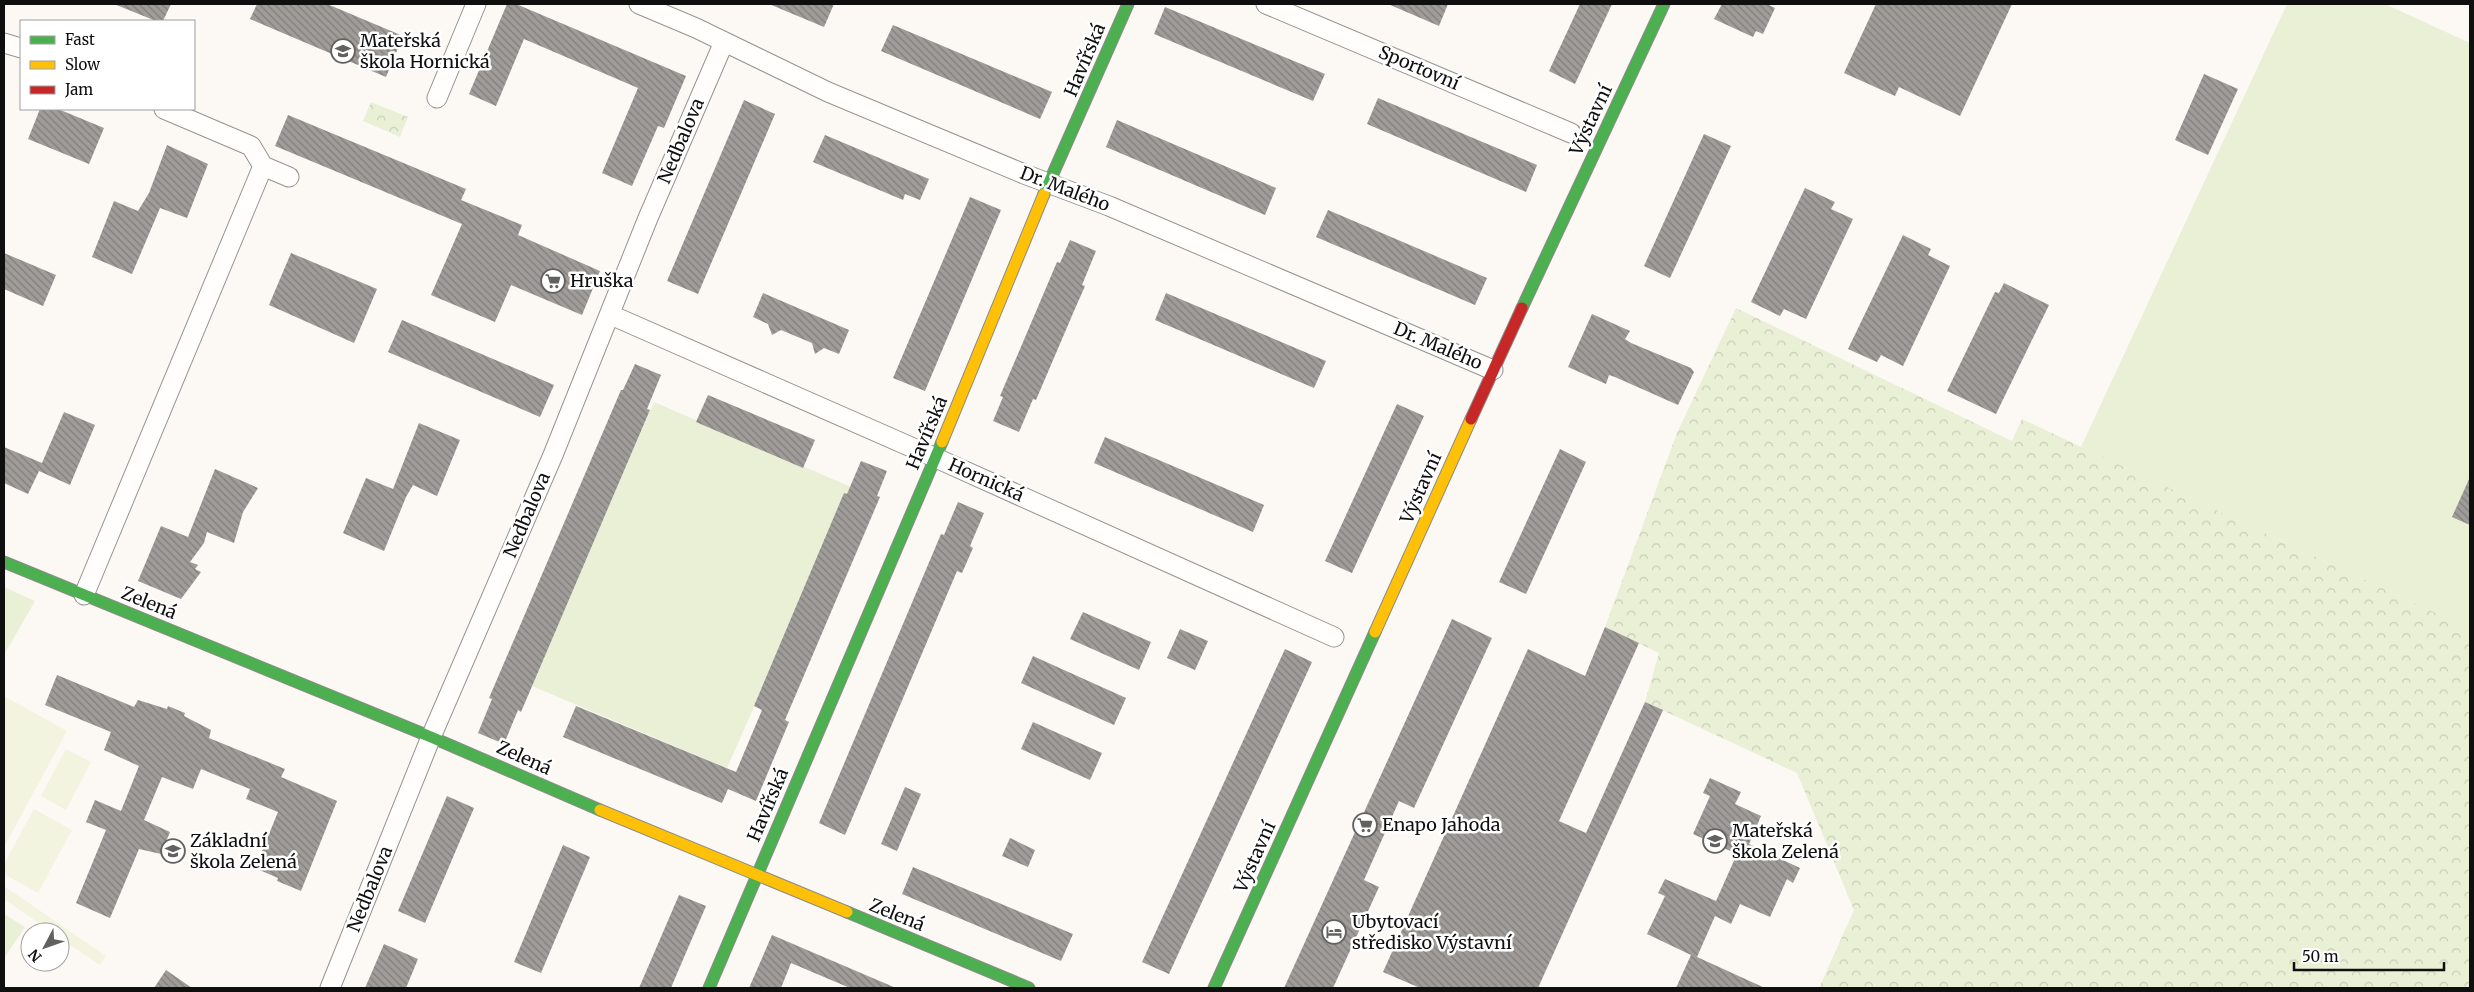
<svg xmlns="http://www.w3.org/2000/svg" width="2474" height="992" viewBox="0 0 2474 992" font-family="Merriweather,serif">
<defs>
<pattern id="park-crowns" width="20" height="18" patternUnits="userSpaceOnUse" patternTransform="scale(1.25)"><rect width="20" height="18" fill="#eaf0d5"/><path d="M2 6a3 3 0 1 1 6 0M12 15a3 3 0 1 1 6 0" fill="none" stroke="#c8cdb6"/></pattern>
<pattern id="building-back-hatch" width="6" height="6" patternUnits="userSpaceOnUse" patternTransform="scale(1.25)"><rect width="6" height="6" fill="#9f9c99"/><path d="M-1 5l2 2M0 0l6 6M5-1l2 2" fill="none" stroke="#807e7b"/></pattern>
</defs>
<rect width="100%" height="100%" fill="#fcf8f4"/>
<!-- grass -->
<path fill="#eaf0d5" d="M2287,4H2385L2470,43V479L2454,515L2470,523V629L2081,447Z
M654,402L851,487L727,768L532,686Z
M4,587L35,601L4,655Z
M4,914L25,927L5,957L4,956Z"/>
<!-- park -->
<path fill="url(#park-crowns)" d="M371,102L408,117L400,137L363,121Z
M1736,308L2012,441L2022,419L2470,629V988H1819L1854,910L1797,773L1645,702L1659,653L1605,627L1677,433Z"/>
<!-- pitch -->
<path fill="#f3f4df" d="M4,696L67,731L4,847Z
M66,749L91,762L66,810L41,796Z
M34,809L72,830L38,893L4,874V864Z
M4,886L106,956L100,965L60,938V932H52L4,899Z"/>
<!-- building -->
<path fill="url(#building-back-hatch)" d="M114,4H171L163,21H156Z
M257,4H327L403,36L386,77L250,19Z
M507,4H516L686,76L664,128L658,126L632,186L602,173L638,88L524,39L496,106L469,94Z
M769,4H834L824,27Z
M1388,4H1448L1439,26Z
M1580,4H1612L1575,84L1549,71Z
M1722,4H1767L1775,8L1763,34L1756,31L1753,37L1714,19Z
M1876,4H2012L1960,116L1899,87L1895,96L1844,73Z
M1165,7L1325,74L1313,101L1154,34Z
M893,25L1052,92L1040,119L881,51Z
M2204,74L2238,89L2208,155L2175,140Z
M1378,98L1537,165L1526,192L1367,124Z
M744,100L775,114L698,294L667,281Z
M40,109H58L104,128L89,164L28,139Z
M288,115L466,189L461,200L522,225L518,235L600,271L582,315L511,285L495,322L431,295L462,224L275,146Z
M1117,120L1276,188L1265,215L1106,147Z
M1704,134L1731,146L1670,278L1644,266Z
M825,135L929,179L920,200L905,194L903,200L813,162Z
M167,145L208,164L187,218L160,208L132,274L92,257L114,201L138,211L149,193Z
M1805,188L1835,202L1831,209L1853,219L1806,319L1784,309L1780,316L1751,302Z
M970,197L1001,210L925,391L893,378Z
M1328,210L1487,278L1475,305L1316,237Z
M1903,235L1931,249L1928,255L1950,266L1903,366L1881,355L1877,362L1848,349Z
M1070,240L1096,251L1082,285L1085,286L1074,311L1036,400L1033,399L1019,432L993,421L1003,397L1000,396L1057,262L1060,263Z
M4,253L56,275L43,306L4,289Z
M291,253L377,289L354,343L269,305Z
M2004,283L2049,305L1996,414L1947,391L1995,292L1999,293Z
M763,293L849,330L839,354L824,348L815,354L812,343L781,330L772,335L768,324L753,317Z
M1166,293L1326,361L1314,388L1155,320Z
M1592,314L1630,331L1625,339L1631,343L1691,368L1694,372L1678,405L1615,377L1609,375L1606,384L1568,367Z
M402,320L554,385L540,417L388,352Z
M635,364L661,375L647,409L650,410L521,712L518,710L504,744L478,733L492,699L489,698L621,390H623Z
M708,395L815,440L803,468L696,422Z
M1397,404L1424,416L1352,573L1325,561Z
M64,412L95,425L70,485L39,471L28,494L4,483V447L42,463Z
M419,423L460,440L437,496L413,485L406,497L384,551L343,533L366,478L393,489Z
M1105,437L1264,505L1253,532L1094,463Z
M1560,449L1586,462L1526,594L1499,582Z
M861,461L887,471L877,496L880,497L785,720L789,722L756,801L728,789L722,803L563,737L576,706L736,772L762,710L754,706L844,493L847,494Z
M215,469L258,488L243,512L234,543L207,532L204,543L190,562L198,565L195,569L201,572L181,599L138,581L161,526L188,537Z
M2470,477V525L2452,517Z
M958,502L984,513L970,546L973,548L962,573L957,571L845,835L819,823L941,534L944,535Z
M1083,612L1151,642L1139,670L1070,639Z
M1452,619L1492,638L1414,808L1399,801L1364,880L1379,887L1333,988H1284Z
M1605,627L1639,643L1559,821L1586,833L1645,702L1663,710L1538,988H1420L1383,972L1528,649L1585,676Z
M1180,629L1208,641L1195,670L1167,658Z
M1285,649L1312,662L1169,974L1142,962Z
M1033,656L1126,698L1114,725L1021,683Z
M57,675L134,707L138,700L167,709L168,706L185,713L184,716L211,730L209,738L285,769L281,777L337,801L301,891L277,881L278,878L255,868L278,812L246,799L250,789L201,769L193,789L162,777L144,820L170,832L161,854L139,849L110,918L76,903L106,830L86,822L95,800L121,811L139,766L104,750L111,732L45,705Z
M1033,722L1102,753L1090,780L1021,749Z
M1710,778L1741,792L1735,804L1761,816L1749,844L1800,868L1793,883L1787,879L1770,917L1740,904L1731,924L1715,916L1697,957L1765,988H1676L1691,955L1647,934L1665,896L1658,893L1665,879L1716,901L1737,854L1693,834L1710,796L1703,793Z
M905,787L921,794L897,851L881,844Z
M447,796L474,808L425,923L398,911Z
M1010,838L1035,850L1028,867L1002,856Z
M563,845L590,857L541,973L514,962Z
M913,867L1073,934L1061,961L902,894Z
M679,895L706,906L673,983L671,988H639Z
M772,935L896,988H850L791,963L781,988H749Z
M384,944L418,959L406,988H365Z
M166,970L192,988H154Z"/>
<g fill="none" stroke-linecap="round" stroke-linejoin="round">
<!-- street casing -->
<g stroke="#969492" stroke-width="21">
<path id="street" d="M639,4L696,28L828,92L1024,174L1109,206L1493,370
M1266,4L1571,133
M4,43L21,48
M437,98L476,4
M164,109L251,146L263,166L289,177
M611,315L936,458L1334,637
M84,595L263,166
M330,988L431,737L553,455L648,218L724,42"/>
</g>
<!-- fast casing -->
<g stroke="#8c8b89" stroke-width="13">
<path id="fast" d="M1044,194L1128,4
M1522,308L1664,4
M4,562L431,737L600,810
M847,912L1029,988
M709,988L942,442
M1214,988L1375,632"/>
</g>
<!-- slow casing -->
<g stroke="#8c8b89" stroke-width="13">
<path id="slow" d="M942,442L1044,194
M1375,632L1471,419
M600,810L847,912"/>
</g>
<!-- jam casing -->
<g stroke="#8c8b89" stroke-width="13">
<path id="jam" d="M1471,419L1522,308"/>
</g>
<!-- street -->
<use href="#street" stroke="#fffefd" stroke-width="19"/>
<!-- fast -->
<use href="#fast" stroke="#4caf50" stroke-width="11"/>
<!-- slow -->
<use href="#slow" stroke="#ffc107" stroke-width="11"/>
<!-- jam -->
<use href="#jam" stroke="#c62828" stroke-width="11"/>
</g>
<!-- icons -->
<defs>
<g id="school-ring" transform="scale(1.25)"><circle r="9.5" fill="#fff" stroke="#62615f" stroke-width="1.5"/><path d="M0-5L7-2L0 1L-7-2ZM-4 1L0 2.5L4 1V4Q0 6-4 4Z" fill="#62615f"/></g>
<g id="supermarket-ring" transform="scale(1.25)"><circle r="9.5" fill="#fff" stroke="#62615f" stroke-width="1.5"/><path d="M-6-5.5h2.5l.6 2H6L4.5 2H-2.5L-4.4-4H-6ZM-1.5 3.2a1.3 1.3 0 1 0 .1 0ZM3 3.2a1.3 1.3 0 1 0 .1 0Z" fill="#62615f"/></g>
<g id="hotel-ring" transform="scale(1.25)"><circle r="9.5" fill="#fff" stroke="#62615f" stroke-width="1.5"/><path d="M-6-4.5h1.5V1H6V5H4.5V3h-9V5H-6ZM-4 0a1.8 1.8 0 1 1 3.6 0ZM.5 0V-2.5h3Q6-2.5 6 0Z" fill="#62615f"/></g>
</defs>
<g fill-rule="evenodd">
<use href="#school-ring" x="343" y="51"/>
<use href="#supermarket-ring" x="553" y="281"/>
<use href="#supermarket-ring" x="1365" y="825"/>
<use href="#school-ring" x="1715" y="841"/>
<use href="#school-ring" x="173" y="851"/>
<use href="#hotel-ring" x="1334" y="932"/>
</g>
<g text-anchor="middle" stroke-width="5" stroke-linejoin="round" paint-order="stroke">
<!-- poi labels -->
<g font-size="18" fill="#0f0f0f" stroke="#fff" text-anchor="start">
<text x="360" y="47">Mateřská<tspan x="360" dy="21">škola Hornická</tspan></text>
<text x="570" y="287">Hruška</text>
<text x="1382" y="831">Enapo Jahoda</text>
<text x="1732" y="837">Mateřská<tspan x="1732" dy="21">škola Zelená</tspan></text>
<text x="190" y="847">Základní<tspan x="190" dy="21">škola Zelená</tspan></text>
<text x="1352" y="928">Ubytovací<tspan x="1352" dy="21">středisko Výstavní</tspan></text>
</g>
<!-- street labels -->
<g font-size="18" fill="#0f0f0f" stroke="#fff">
<text transform="translate(1085 60) rotate(-67)" y="6">Havířská</text>
<text transform="translate(1419 68) rotate(23)" y="6">Sportovní</text>
<text transform="translate(1591 120) rotate(-65)" y="6">Výstavní</text>
<text transform="translate(681 141) rotate(-67)" y="6">Nedbalova</text>
<text transform="translate(1065 189) rotate(21)" y="6">Dr. Malého</text>
<text transform="translate(1438 346) rotate(23)" y="6">Dr. Malého</text>
<text transform="translate(927 433) rotate(-67)" y="6">Havířská</text>
<text transform="translate(986 480) rotate(24)" y="6">Hornická</text>
<text transform="translate(1421 488) rotate(-66)" y="6">Výstavní</text>
<text transform="translate(527 515) rotate(-67)" y="6">Nedbalova</text>
<text transform="translate(149 603) rotate(22)" y="6">Zelená</text>
<text transform="translate(524 758) rotate(24)" y="6">Zelená</text>
<text transform="translate(768 805) rotate(-67)" y="6">Havířská</text>
<text transform="translate(1255 857) rotate(-66)" y="6">Výstavní</text>
<text transform="translate(370 889) rotate(-68)" y="6">Nedbalova</text>
<text transform="translate(897 915) rotate(22)" y="6">Zelená</text>
</g>
</g>
<!-- border -->
<rect width="2474" height="992" fill="none" stroke="#0f0f0f" stroke-width="10"/>
<!-- legend -->
<rect x="20" y="20" width="175" height="90" fill="#ffffff" stroke="#9f9f9f"/>
<rect x="30" y="36" width="25" height="8" fill="#4caf50" stroke="#9f9f9f"/>
<text x="65" y="45" font-size="15" fill="#0f0f0f">Fast</text>
<rect x="30" y="61" width="25" height="8" fill="#ffc107" stroke="#9f9f9f"/>
<text x="65" y="70" font-size="15" fill="#0f0f0f">Slow</text>
<rect x="30" y="86" width="25" height="8" fill="#c62828" stroke="#9f9f9f"/>
<text x="65" y="95" font-size="15" fill="#0f0f0f">Jam</text>
<!-- north arrow -->
<g transform="translate(45 947) rotate(229)"><circle r="24" fill="#ffffff" stroke="#9f9f9f"/>
<path d="M0-4L9 19L0 12L-9 19Z" fill="#62615f"/>
<text y="-8" font-size="14" font-weight="bold" text-anchor="middle" fill="#0f0f0f">N</text>
</g>
<!-- scale -->
<path d="M2294 962v8h150v-8" fill="none" stroke="#0f0f0f" stroke-width="2.5"/>
<text x="2302" y="962" font-size="15" fill="#0f0f0f" stroke="#ffffff" stroke-width="4" paint-order="stroke">50 m</text>
</svg>
